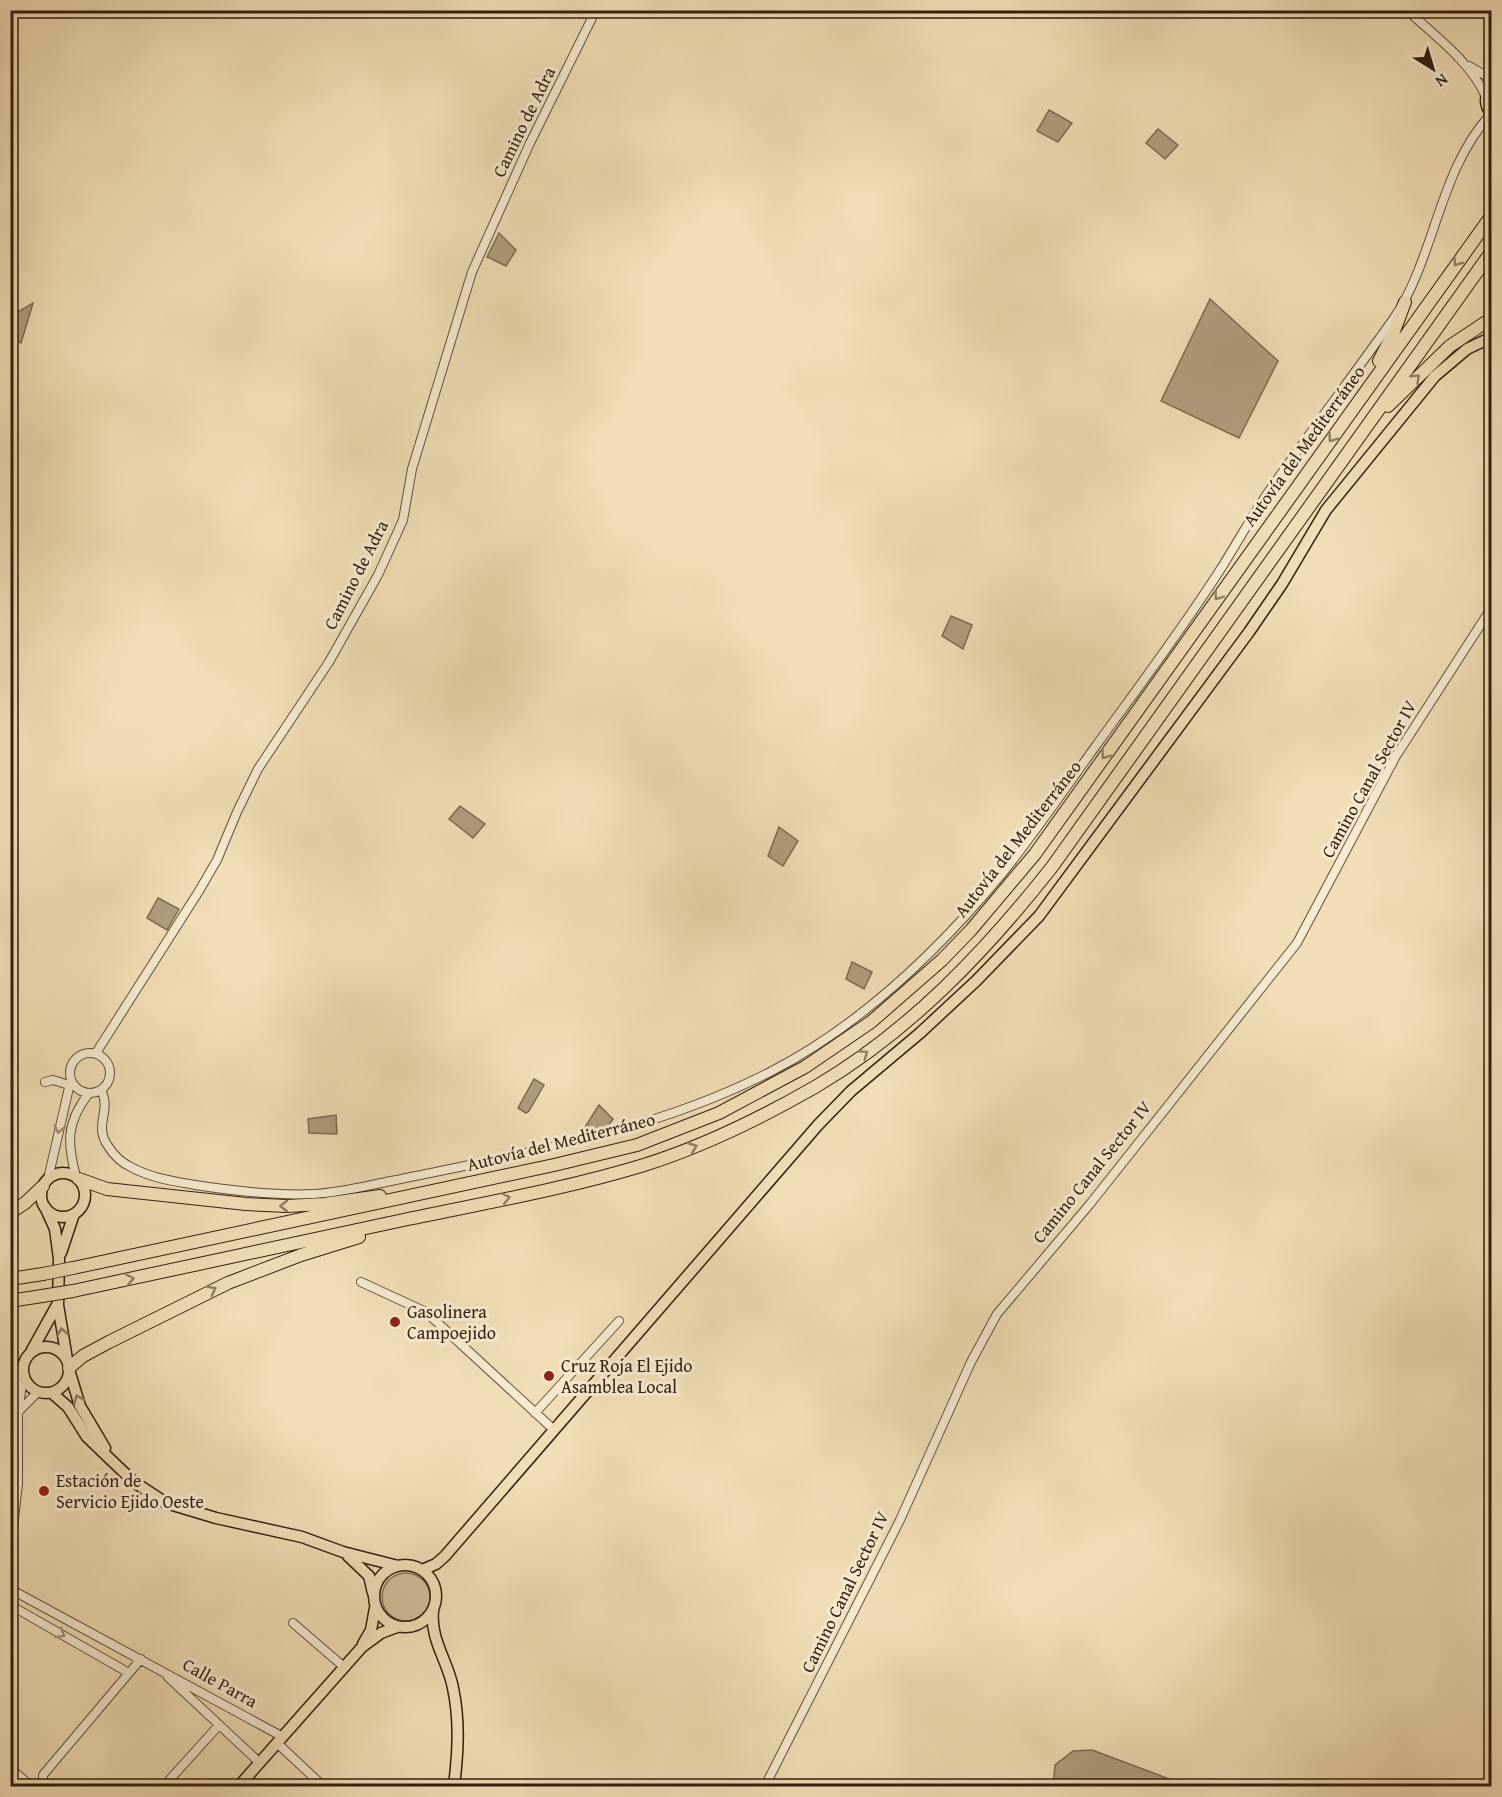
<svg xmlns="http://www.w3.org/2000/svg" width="1502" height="1797" viewBox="0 0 1502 1797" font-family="'Gentium Book Plus',serif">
<rect width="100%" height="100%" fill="#f1deb6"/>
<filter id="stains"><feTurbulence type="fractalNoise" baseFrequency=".00333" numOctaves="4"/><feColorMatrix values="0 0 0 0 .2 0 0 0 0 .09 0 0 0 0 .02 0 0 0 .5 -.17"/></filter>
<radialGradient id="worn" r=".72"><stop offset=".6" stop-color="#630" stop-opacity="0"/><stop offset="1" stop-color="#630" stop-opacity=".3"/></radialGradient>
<!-- green -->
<path fill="#d0bd9a" stroke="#806e54" stroke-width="1.5" d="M382 1597a24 24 0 1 1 48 0a24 24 0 1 1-48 0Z"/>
<!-- water -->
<path fill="#b09d7d" stroke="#7d6a51" stroke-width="1.5" d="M1049,110L1072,123L1058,142L1037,131Z
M1158,129L1178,145L1165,159L1146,143Z
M499,233L516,250L506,266L487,257Z
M1210,299L1278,361L1239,438L1161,401Z
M33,303L21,343L11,337V316Z
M951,616L972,625L963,649L942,636Z
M460,806L485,824L473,838L449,819Z
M779,827L798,841L783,866L768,856Z
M158,898L179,909L167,930L147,918Z
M852,962L872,972L864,989L846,979Z
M534,1079L544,1085L529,1111L526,1113L518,1108Z
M599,1105L613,1119L607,1127L582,1132Z
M336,1115L337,1134L309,1133L308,1119Z
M1092,1750L1188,1786H1053L1055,1765L1073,1751Z"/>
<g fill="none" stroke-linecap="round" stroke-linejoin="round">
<!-- minor casing -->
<g stroke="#614e39" stroke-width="10">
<path id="minor" d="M1407,10C1435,36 1471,62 1486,97
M1469,66L1492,79
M70 1073a20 20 0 1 1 40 0a20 20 0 1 1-40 0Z
M96,1053L199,891L217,860L237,812L258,769L329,662L378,575L403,520L412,469L472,272L530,143L596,10
M45,1082L53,1080L69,1085
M101,1090C112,1111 93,1125 108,1146C113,1154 121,1162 129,1166C150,1178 173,1181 195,1185C234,1191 274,1196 313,1194C339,1193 366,1186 391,1181C520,1154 651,1133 770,1072C860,1026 937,952 1001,875C1034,834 1064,790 1095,747C1137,689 1181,631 1220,570C1236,545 1250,519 1267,494C1308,435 1352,377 1394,318C1435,258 1439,169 1491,114
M76,1177C67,1142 66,1123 89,1093
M48,1179L71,1079
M361,1282L426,1312L553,1429
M18,1412L38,1392
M535,1413L619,1321
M10,1553L18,1484V1412L23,1378
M10,1589L283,1737
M10,1605L129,1673L141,1659
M293,1623L344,1667
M168,1677L260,1763
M277,1743L323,1786
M10,1768L31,1786
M43,1786V1775L129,1673
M164,1786L219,1725
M765,1786L900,1520L971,1362L997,1314L1090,1204L1297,943L1396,756L1492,607"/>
</g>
<!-- major casing -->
<g stroke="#311e0f" stroke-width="13">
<path id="major" d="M1492,87C1484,96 1484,105 1492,114
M41 1195a22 22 0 1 1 44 0a22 22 0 1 1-44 0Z
M45,1207L55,1229L59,1259L58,1305L67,1359
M61,1253L74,1214
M23 1370a23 23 0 1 1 46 0a23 23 0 1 1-46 0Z
M32,1350L57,1305
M70,1373L80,1406L105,1448
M52,1393L68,1407L87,1437L134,1482L166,1503L216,1518L302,1537L343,1552L398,1566
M348,1556L369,1576L373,1593
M374 1596a31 31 0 1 1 62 0a31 31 0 1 1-62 0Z
M422,1570L436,1564L445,1556L818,1125L851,1091L920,1033L976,981L1039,916L1249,632L1282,584L1326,510L1435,376L1467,349L1492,337
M433,1611C430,1640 448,1661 453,1688C460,1721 458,1753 454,1786
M363,1644L371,1630L375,1608
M239,1786L362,1647L381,1633L397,1627"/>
</g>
<!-- highway casing -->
<g stroke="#311e0f" stroke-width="14">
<path id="highway" d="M1379,361L1393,334L1405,302
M1388,406L1450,346L1492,318
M79,1179L107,1189L246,1204L287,1206L324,1204L380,1196
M10,1213L25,1203L43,1186
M73,1268L554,1165L637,1145L719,1113L805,1067L871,1022L942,960L971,930L1035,854L1492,215
M10,1279L43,1274
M73,1291C185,1267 296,1243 408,1219C485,1203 569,1188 644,1165C704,1146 761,1118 815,1087C909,1032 985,952 1052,867L1492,251
M10,1301L42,1296
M69,1368L83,1356L109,1342L228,1283L301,1255L359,1237
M10,1374L23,1376"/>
</g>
<!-- minor -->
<use href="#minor" stroke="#f6ead0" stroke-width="8"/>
<!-- major -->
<use href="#major" stroke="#f1deb6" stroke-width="10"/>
<!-- highway -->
<use href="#highway" stroke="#f1deb6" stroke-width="12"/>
<!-- highway-bridge casing -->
<g stroke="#311e0f" stroke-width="14" stroke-linecap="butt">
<path id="highway-bridge" d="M43,1274L73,1268
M42,1296L73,1291"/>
</g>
<!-- highway-bridge -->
<use href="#highway-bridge" stroke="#f1deb6" stroke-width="12"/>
</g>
<!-- one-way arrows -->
<defs><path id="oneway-chevron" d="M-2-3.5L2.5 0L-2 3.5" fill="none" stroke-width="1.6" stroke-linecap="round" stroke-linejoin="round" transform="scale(1.5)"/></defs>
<g stroke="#917e62">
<use href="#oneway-chevron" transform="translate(1457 262) rotate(126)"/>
<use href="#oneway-chevron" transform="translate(1416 378) rotate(-44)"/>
<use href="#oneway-chevron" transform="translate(1332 438) rotate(126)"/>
<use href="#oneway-chevron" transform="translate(1218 596) rotate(126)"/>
<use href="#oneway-chevron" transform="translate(1105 755) rotate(126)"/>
<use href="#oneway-chevron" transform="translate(864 1054) rotate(-35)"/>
<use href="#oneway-chevron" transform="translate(693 1147) rotate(-22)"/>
<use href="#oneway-chevron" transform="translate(506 1198) rotate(-12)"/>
<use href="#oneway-chevron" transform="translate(284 1206) rotate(-180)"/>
<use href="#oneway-chevron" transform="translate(130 1279) rotate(-12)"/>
<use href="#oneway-chevron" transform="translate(212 1290) rotate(-27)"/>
<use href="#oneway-chevron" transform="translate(62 1332) rotate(-100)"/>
<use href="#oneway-chevron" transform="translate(78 1399) rotate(-112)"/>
</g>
<g stroke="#9d8e79">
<use href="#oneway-chevron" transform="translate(59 1129) rotate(103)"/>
<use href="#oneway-chevron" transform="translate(61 1634) rotate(30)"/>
</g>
<!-- markers -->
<g fill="#8f2418" stroke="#f6ead0" stroke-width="2">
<circle cx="395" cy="1322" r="6"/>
<circle cx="549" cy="1376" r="6"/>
<circle cx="44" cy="1491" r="6"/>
</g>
<g text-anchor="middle" stroke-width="6" stroke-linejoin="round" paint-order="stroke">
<!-- street labels -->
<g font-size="18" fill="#311e0f" stroke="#f6ead0">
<text transform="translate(524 122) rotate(-64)" y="6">Camino de Adra</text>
<text transform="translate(1304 446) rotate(-54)" y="6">Autovía del Mediterráneo</text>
<text transform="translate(356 575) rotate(-63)" y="6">Camino de Adra</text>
<text transform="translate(1369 779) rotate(-61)" y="6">Camino Canal Sector IV</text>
<text transform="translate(1018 839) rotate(-52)" y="6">Autovía del Mediterráneo</text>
<text transform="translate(561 1142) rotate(-14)" y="6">Autovía del Mediterráneo</text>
<text transform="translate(1092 1172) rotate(-51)" y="6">Camino Canal Sector IV</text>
<text transform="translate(845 1592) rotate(-64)" y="6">Camino Canal Sector IV</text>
<text transform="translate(220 1683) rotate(29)" y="6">Calle Parra</text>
</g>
<!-- poi labels -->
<g font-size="18" fill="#311e0f" stroke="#f6ead0" text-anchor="start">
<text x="407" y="1318">Gasolinera<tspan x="407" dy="21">Campoejido</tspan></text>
<text x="561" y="1372">Cruz Roja El Ejido<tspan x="561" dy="21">Asamblea Local</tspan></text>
<text x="56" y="1487">Estación de<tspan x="56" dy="21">Servicio Ejido Oeste</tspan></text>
</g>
</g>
<!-- margin -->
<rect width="1502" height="1797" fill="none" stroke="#f1deb6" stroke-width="36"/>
<rect x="12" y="12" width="1478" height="1773" fill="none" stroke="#311e0f" stroke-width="3"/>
<rect x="18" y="18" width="1466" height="1761" fill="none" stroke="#311e0f" stroke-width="1.5"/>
<!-- north arrow -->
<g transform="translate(1433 69) rotate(143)" stroke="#f6ead0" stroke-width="4.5" paint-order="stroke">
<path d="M0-4.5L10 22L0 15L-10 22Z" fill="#311e0f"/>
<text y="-9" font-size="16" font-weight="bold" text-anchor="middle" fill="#311e0f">N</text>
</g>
<rect width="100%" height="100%" filter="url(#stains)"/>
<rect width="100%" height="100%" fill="url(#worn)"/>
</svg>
